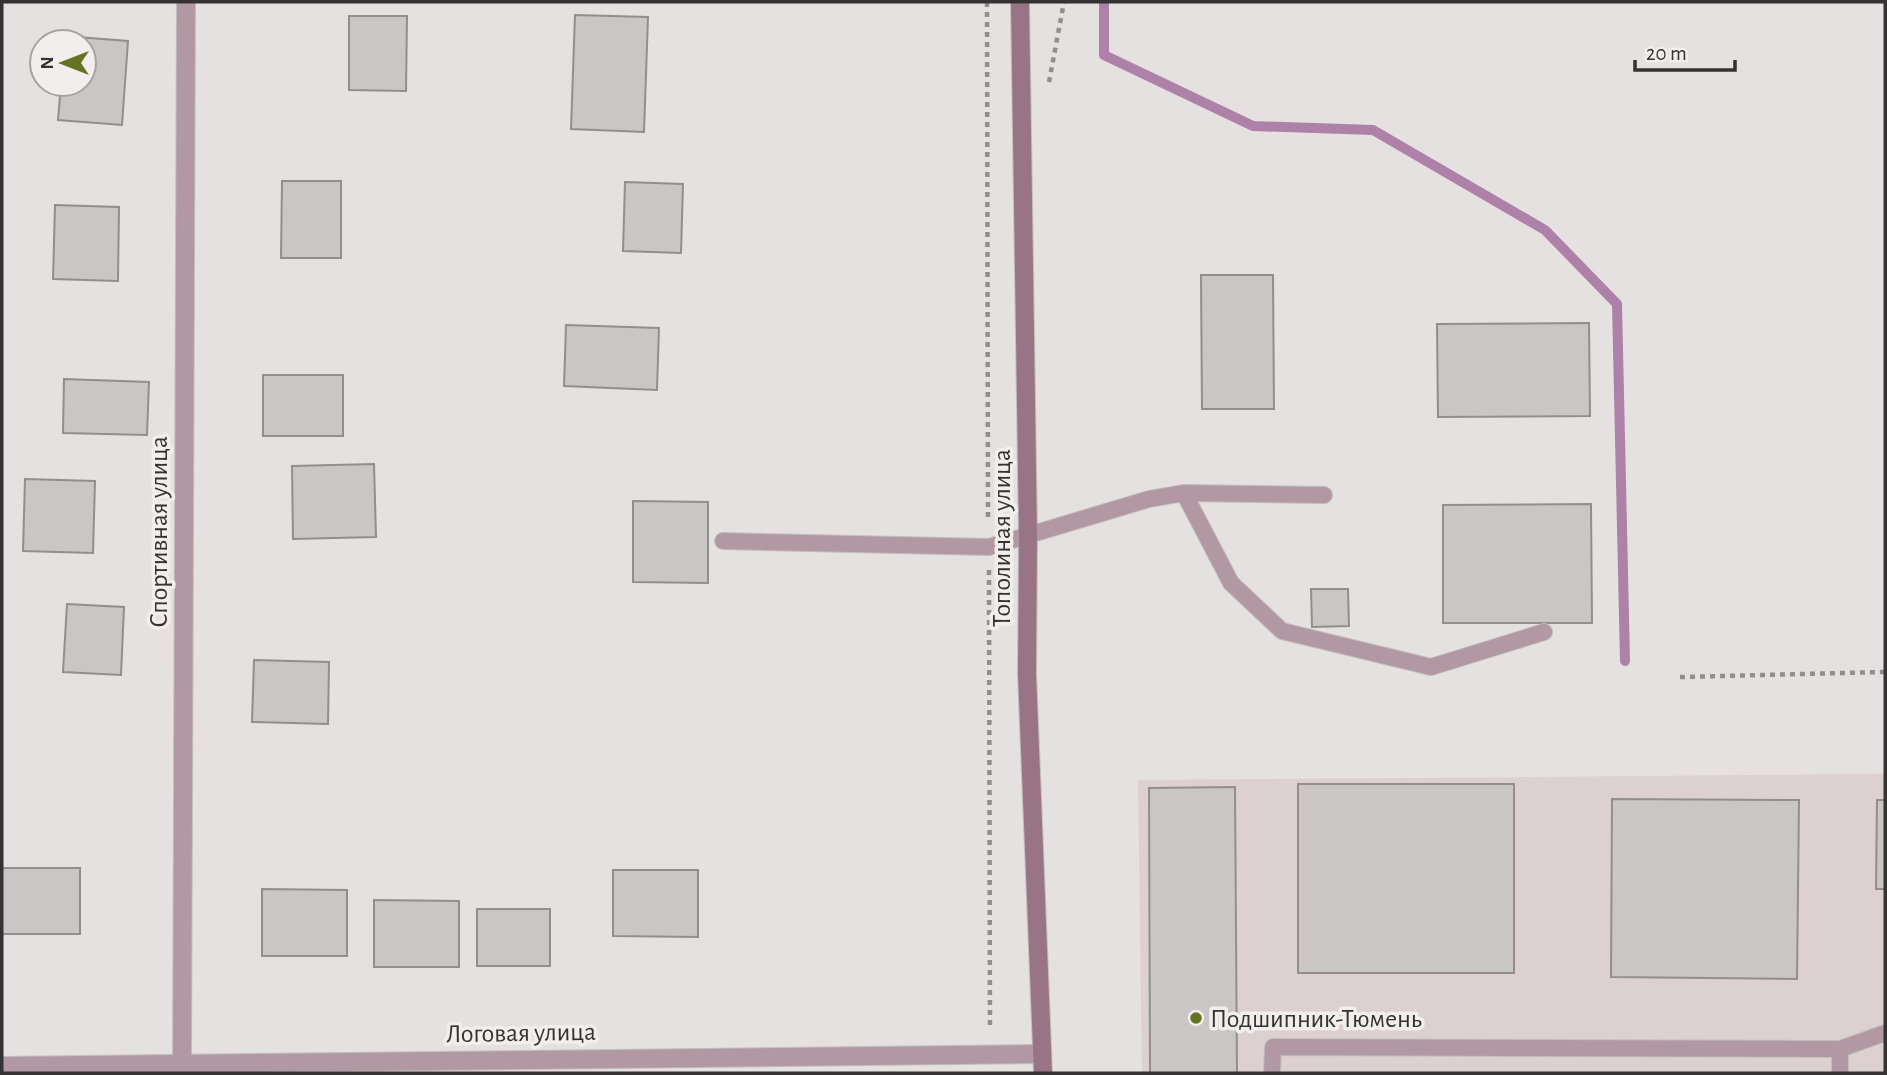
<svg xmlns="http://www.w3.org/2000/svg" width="1887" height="1075" viewBox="0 0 1887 1075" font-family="'Alegreya Sans',sans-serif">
<rect width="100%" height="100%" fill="#e5e1e1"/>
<!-- built -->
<path fill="#ddd0d1" d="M1885,774V1073H1142L1138,780Z"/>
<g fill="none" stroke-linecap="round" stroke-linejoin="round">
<!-- stream -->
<path stroke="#ae81a8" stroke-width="10" d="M1104,2V55L1253,126L1373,130L1545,230L1617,304L1625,661"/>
</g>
<!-- building -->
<path fill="#cac6c5" stroke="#928e8d" stroke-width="2" d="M575,15L648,17L644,132L571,129Z
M349,16H407L406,91L349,90Z
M64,36L128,41L122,125L58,120L61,84H84V42H64Z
M282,181H341V258H281Z
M625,182L683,184L681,253L623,251Z
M55,205L119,207L118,281L53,279Z
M1201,275H1273L1274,409H1202Z
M1589,323L1590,416L1438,417L1437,324Z
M566,325L659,328L657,390L564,386Z
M263,375H343V436H263Z
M64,379L149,382L147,435L63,433Z
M374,464L376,537L293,539L292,466Z
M25,479L95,481L93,553L23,551Z
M633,501L708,502V583L633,582Z
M1591,504L1592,623H1443V505Z
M1311,589H1348L1349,626L1312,627Z
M67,604L124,607L121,675L63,672Z
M254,660L329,662L328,724L252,722Z
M1298,784H1514V973H1298Z
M1235,787L1237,1073H1150L1149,788Z
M1612,799L1799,800L1797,979L1611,977Z
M1877,800H1885V889H1876Z
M2,868H80V934H2Z
M613,870H698V937L613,936Z
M262,889L347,890V956H262Z
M374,900L459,901V967H374Z
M477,909H550V966H477Z"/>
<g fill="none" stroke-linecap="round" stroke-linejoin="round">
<!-- lane casing -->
<g stroke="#c2bebe" stroke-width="18">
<path id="lane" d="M1184,493L1231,583L1282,631L1431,667L1544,632
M723,541L989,547L1149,499L1184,493L1324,495
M1272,1073L1273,1047L1840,1049L1885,1033
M1840,1073V1049"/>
</g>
<!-- street casing -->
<g stroke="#c2bebe" stroke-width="20">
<path id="street" d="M182,1063L186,2
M2,1066L1041,1054"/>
</g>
<!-- secondary casing -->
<g stroke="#c2bebe" stroke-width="20">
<path id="secondary" d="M1020,2L1028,536L1027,674L1043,1073"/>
</g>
<!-- path -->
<path stroke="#918e8e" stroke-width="4.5" stroke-dasharray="5 5" stroke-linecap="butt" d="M987,2L988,522
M1049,82L1064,2
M989,570L990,1030
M1680,677L1885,672"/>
<!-- lane -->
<use href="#lane" stroke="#b298a2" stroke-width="16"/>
<!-- street -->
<use href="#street" stroke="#b298a2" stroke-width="18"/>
<!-- secondary -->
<use href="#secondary" stroke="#997484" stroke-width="18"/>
</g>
<!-- markers -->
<circle fill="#647422" stroke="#f2eeee" stroke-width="2.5" cx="1196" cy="1018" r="7"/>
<g text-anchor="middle" stroke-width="7" stroke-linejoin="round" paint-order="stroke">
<!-- street labels -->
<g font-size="26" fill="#343232" stroke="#f2eeee">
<text transform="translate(158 532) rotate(-90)" y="9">Спортивная улица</text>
<text transform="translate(1001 538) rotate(-90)" y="9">Тополиная улица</text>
<text transform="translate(521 1032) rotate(-1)" y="9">Логовая улица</text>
</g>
<!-- poi labels -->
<g font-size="26" fill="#343232" stroke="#f2eeee" text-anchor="start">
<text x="1210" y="1027">Подшипник-Тюмень</text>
</g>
</g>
<!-- border -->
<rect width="1887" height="1075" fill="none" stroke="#343232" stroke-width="7"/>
<!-- north arrow -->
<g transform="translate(63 63) rotate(270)"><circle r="33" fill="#f2eeee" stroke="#a6a3a3" stroke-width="2"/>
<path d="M0-5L12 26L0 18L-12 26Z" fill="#647422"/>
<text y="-10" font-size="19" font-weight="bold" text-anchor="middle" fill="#343232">N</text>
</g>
<!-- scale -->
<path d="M1635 60v10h100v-10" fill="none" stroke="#343232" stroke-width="3.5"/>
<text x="1646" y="60" font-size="21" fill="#343232" stroke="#f2eeee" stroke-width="5" paint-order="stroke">20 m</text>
</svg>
